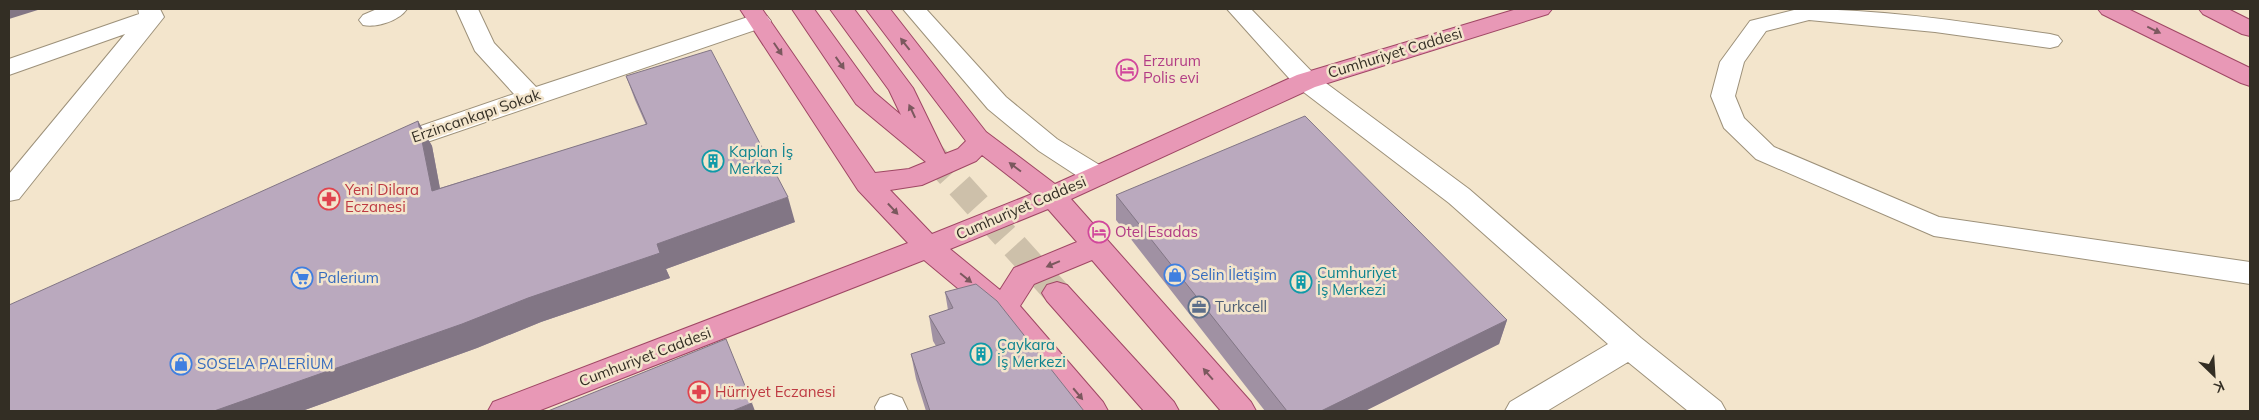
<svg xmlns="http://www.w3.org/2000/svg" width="2259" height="420" viewBox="0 0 2259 420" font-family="Mulish,sans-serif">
<rect width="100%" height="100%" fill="#f3e5cc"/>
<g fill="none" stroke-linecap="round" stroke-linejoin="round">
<!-- major-tunnel -->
<path stroke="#cdc0aa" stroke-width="27" stroke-dasharray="27 14" stroke-linecap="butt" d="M932,155L1057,293"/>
<!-- minor casing -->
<g stroke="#9d917a" stroke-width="2">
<path id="minor" d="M138,9H160L164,17L19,199L9,201V174L125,34L9,75V59L139,14Z
M377,9H407C399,21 376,28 363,25L359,20L363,15Z
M456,9H478L494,43L536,87L751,16L759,14L767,16L771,21L767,26L398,152L389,155L380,152L376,146L380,140L514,94L475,51Z
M903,9H926L1006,97L1057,139L1106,169L1110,176L1106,183L1097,185L1088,183L1039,151L988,109Z
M1227,9H1251L1315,75L1469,189L1641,338L1721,402L1726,411H1688L1628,362L1547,411H1505L1510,402L1608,344L1449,203L1297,87Z
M1798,9C1883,9 1966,22 2050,34L2058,36L2062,41L2058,46L2050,48L1935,32L1809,20L1766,31L1744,62L1735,96L1744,118L1774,147L1939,217L2250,262V284L1934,236L1756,159L1724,128L1711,96L1720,62L1750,21Z
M891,394L902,398L908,411H876L875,407L880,398Z"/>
</g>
<!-- major casing -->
<g stroke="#9f4764" stroke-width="2">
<path id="major" d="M740,9H762L875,173L909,169L926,162L856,104L792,9H814L874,92L901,115L889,90L830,9H854L913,88L945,154L958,149L966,141L866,9H890L986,132L1055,184L1297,75L1517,9H1552L1548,14L1315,87L1071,199L1251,402L1256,411H1221L1092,260L1034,284L1020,306L1103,402L1108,411H1073L1002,325L924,260L538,411H488L493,402L908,243L858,190ZM982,155L1032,194L932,234L890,190L922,185L976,161ZM1048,209L1077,242L1014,268L1000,290L950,249Z
M2098,9H2128L2250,68V86L2241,83L2102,14Z
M2199,9H2228L2250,20V36L2242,34L2203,14Z
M1057,282L1067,285L1174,402L1179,411H1144L1047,301L1042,293L1047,285Z"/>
</g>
<!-- minor -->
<use href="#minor" fill="#fff" fill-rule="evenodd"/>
<!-- major -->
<use href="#major" fill="#e898b6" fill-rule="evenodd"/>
</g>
<!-- wall -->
<path fill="#a091a3" d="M626,76L795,222L666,269L670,278L541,322L477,348L302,411H9L418,121L432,146L440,188L646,125L635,100Z
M1116,195L1507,320L1499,344L1365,411H1265L1116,220Z
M945,292L1084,411H926L916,379L911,354L936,346L933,341L929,316L948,310Z"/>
<!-- shaded-wall -->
<path fill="#827685" d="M9,9H41L9,19Z
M418,121L432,146L445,216L432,191Z
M788,197L795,222L666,269L670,278L541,322L477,348L302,411H214L657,244Z
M1507,320L1499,344L1365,411H1321Z
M752,403L755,411H732Z"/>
<!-- building -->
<path fill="#baa9be" stroke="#827685" d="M711,50L788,197L657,244L660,253L528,298L462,324L214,411H9V305L418,121L432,191L647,124L626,76Z
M1305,116L1507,320L1321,411H1287L1116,195Z
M976,284L997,301L1084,411H930L911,354L945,343L929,316L953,308L945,292Z
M726,339L752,403L732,411H548Z"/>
<!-- one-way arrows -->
<defs><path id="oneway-solid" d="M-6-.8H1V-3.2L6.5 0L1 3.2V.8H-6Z" transform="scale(1.25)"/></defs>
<g fill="#7b585e">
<use href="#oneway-solid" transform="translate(2154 30) rotate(26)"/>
<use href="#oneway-solid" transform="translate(905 44) rotate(-128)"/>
<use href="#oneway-solid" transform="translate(778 49) rotate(56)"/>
<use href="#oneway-solid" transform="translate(840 63) rotate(55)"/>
<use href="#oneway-solid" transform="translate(912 111) rotate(-115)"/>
<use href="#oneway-solid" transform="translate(1015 167) rotate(-143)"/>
<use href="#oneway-solid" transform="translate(893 209) rotate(47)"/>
<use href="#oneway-solid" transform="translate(1053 264) rotate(157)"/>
<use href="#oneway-solid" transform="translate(966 278) rotate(39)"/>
<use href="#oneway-solid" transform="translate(1208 374) rotate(-131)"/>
<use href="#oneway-solid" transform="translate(1078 394) rotate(50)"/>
</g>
<!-- icons -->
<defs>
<g id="hotel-ring" transform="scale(1.125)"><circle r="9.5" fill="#f3e5cc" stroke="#d1479c" stroke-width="1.5"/><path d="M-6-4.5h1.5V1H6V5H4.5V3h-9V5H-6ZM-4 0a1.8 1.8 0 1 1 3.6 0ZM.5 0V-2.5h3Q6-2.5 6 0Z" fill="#d1479c"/></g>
<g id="building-ring" transform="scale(1.125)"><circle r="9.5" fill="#f3e5cc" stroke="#0f9aa8" stroke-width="1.5"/><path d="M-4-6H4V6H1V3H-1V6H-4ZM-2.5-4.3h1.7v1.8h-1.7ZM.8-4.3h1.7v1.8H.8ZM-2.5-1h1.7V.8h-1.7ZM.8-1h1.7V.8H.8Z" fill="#0f9aa8"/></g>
<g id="pharmacy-ring" transform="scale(1.125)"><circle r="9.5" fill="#f3e5cc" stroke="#e0444e" stroke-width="1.5"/><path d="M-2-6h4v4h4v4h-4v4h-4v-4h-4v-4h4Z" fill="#e0444e"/></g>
<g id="shop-ring" transform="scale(1.125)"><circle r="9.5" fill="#f3e5cc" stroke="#3f7fe0" stroke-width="1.5"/><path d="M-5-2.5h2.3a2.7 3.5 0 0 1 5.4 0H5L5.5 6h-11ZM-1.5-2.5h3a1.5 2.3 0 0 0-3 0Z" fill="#3f7fe0"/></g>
<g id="supermarket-ring" transform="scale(1.125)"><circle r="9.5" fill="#f3e5cc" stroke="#3f7fe0" stroke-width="1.5"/><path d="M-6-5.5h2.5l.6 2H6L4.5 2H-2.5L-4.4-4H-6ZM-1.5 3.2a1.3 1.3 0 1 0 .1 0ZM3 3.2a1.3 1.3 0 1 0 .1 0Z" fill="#3f7fe0"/></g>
<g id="office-ring" transform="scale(1.125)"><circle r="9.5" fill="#f3e5cc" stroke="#5c6f8a" stroke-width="1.5"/><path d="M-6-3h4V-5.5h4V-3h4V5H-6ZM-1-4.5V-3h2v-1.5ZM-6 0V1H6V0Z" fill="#5c6f8a"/></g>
</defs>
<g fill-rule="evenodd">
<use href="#hotel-ring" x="1127" y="70"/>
<use href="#building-ring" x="713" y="161"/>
<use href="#pharmacy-ring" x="329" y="199"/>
<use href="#hotel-ring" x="1099" y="232"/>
<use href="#shop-ring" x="1175" y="275"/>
<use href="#supermarket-ring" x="302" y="278"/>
<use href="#building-ring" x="1301" y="282"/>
<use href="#office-ring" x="1199" y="307"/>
<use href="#building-ring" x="981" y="354"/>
<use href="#shop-ring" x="181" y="364"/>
<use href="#pharmacy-ring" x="699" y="392"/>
</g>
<g text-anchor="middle" stroke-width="5" stroke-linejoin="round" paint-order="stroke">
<!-- street labels -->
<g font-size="15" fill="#332e24" stroke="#f3e5cc">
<text transform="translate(1395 53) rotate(-17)" y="5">Cumhuriyet Caddesi</text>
<text transform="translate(476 116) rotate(-19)" y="5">Erzincankapı Sokak</text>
<text transform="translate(1021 208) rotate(-23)" y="5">Cumhuriyet Caddesi</text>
<text transform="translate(645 357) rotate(-21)" y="5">Cumhuriyet Caddesi</text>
</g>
<!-- hotel labels -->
<g font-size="15" fill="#b23c85" stroke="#f3e5cc" text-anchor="start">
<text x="1143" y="66">Erzurum<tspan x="1143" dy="17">Polis evi</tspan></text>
<text x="1115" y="237">Otel Esadas</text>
</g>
<!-- culture labels -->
<g font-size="15" fill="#0d838f" stroke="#f3e5cc" text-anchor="start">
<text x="729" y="157">Kaplan İş<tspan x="729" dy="17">Merkezi</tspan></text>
<text x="1317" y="278">Cumhuriyet<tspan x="1317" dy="17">İş Merkezi</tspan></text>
<text x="997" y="350">Çaykara<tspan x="997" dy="17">İş Merkezi</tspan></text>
</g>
<!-- health labels -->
<g font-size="15" fill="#be3a42" stroke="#f3e5cc" text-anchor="start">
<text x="345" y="195">Yeni Dilara<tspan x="345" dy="17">Eczanesi</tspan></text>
<text x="715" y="397">Hürriyet Eczanesi</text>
</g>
<!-- shop labels -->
<g font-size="15" fill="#366cbe" stroke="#f3e5cc" text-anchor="start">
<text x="1191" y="280">Selin İletişim</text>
<text x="318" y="283">Palerium</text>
<text x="197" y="369">SOSELA PALERİUM</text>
</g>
<!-- service labels -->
<g font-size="15" fill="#4e5e75" stroke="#f3e5cc" text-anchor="start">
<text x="1215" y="312">Turkcell</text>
</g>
</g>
<!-- border -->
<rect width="2259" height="420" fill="none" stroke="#332e24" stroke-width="20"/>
<!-- north arrow -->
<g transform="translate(2214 375) rotate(155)" stroke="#f3e5cc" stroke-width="4" paint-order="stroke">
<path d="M0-4L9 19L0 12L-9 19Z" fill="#332e24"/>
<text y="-8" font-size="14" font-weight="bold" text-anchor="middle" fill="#332e24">K</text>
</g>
</svg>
